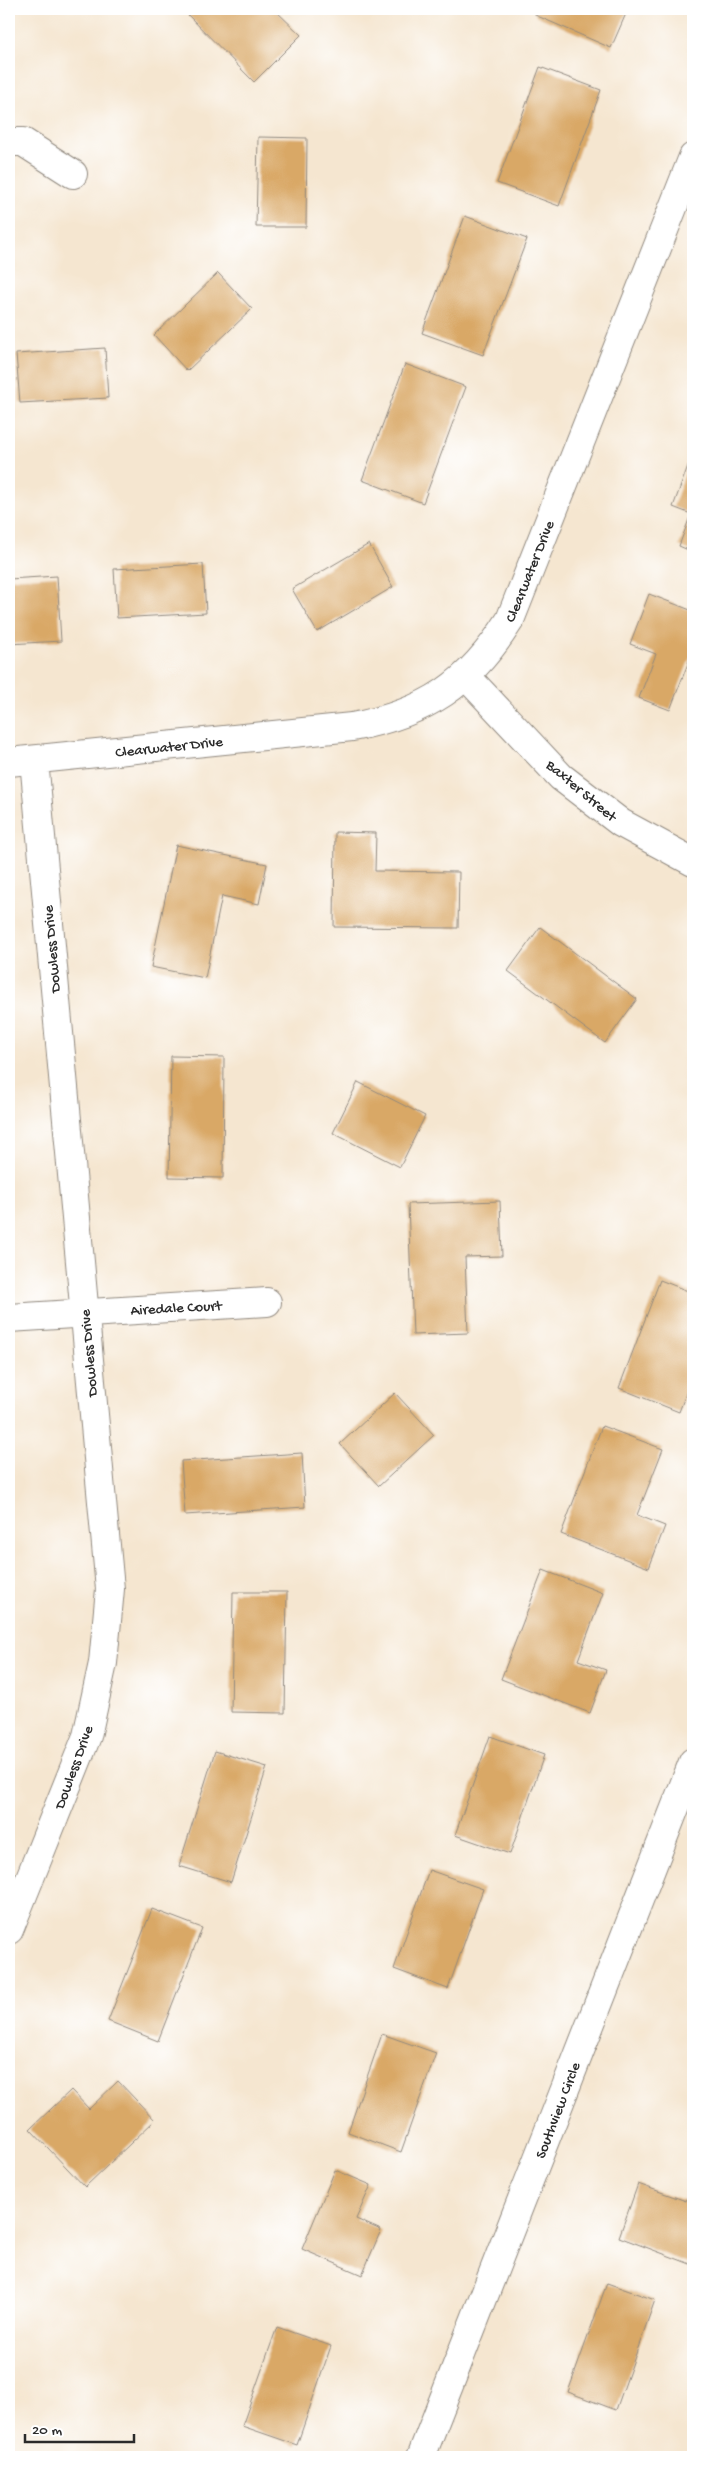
<svg xmlns="http://www.w3.org/2000/svg" width="702" height="2466" viewBox="0 0 702 2466" font-family="'Gochi Hand',sans-serif">
<rect width="100%" height="100%" fill="#fff"/>
<filter id="ink" filterUnits="userSpaceOnUse"><feTurbulence type="fractalNoise" baseFrequency=".02" numOctaves="2"/><feDisplacementMap in="SourceGraphic" scale="10" xChannelSelector="R" yChannelSelector="G"/><feConvolveMatrix kernelMatrix="1 2 1 2 8 2 1 2 1" color-interpolation-filters="sRGB"/></filter>
<filter id="wash" filterUnits="userSpaceOnUse"><feTurbulence type="fractalNoise" baseFrequency=".0096" numOctaves="4" result="noise"/><feDisplacementMap in="SourceGraphic" scale="20" xChannelSelector="R" yChannelSelector="G"/><feGaussianBlur stdDeviation="1.12" result="paint"/><feColorMatrix in="noise" values="0 0 0 0 0 0 0 0 0 0 0 0 0 0 0 0 0 1.4 0 .05"/><feComposite in="paint" operator="in"/></filter>
<g filter="url(#wash)">
<rect width="100%" height="100%" fill="#f5e6d0"/>
<g id="blocks">
<!-- building -->
<path fill="#d9a866" d="M182,9H274L301,35L254,82Z
M537,9H628L611,48L535,15Z
M540,67L601,90L559,206L497,183Z
M258,137L307,138L306,227H256Z
M465,216L527,239L483,355L422,333Z
M218,273L252,309L187,371L154,335Z
M105,348L108,398L20,403L16,354Z
M405,364L466,387L423,503L362,480Z
M689,463L693,465V552L679,546L691,514L673,507Z
M369,544L393,587L317,632L292,589Z
M203,564L206,613L117,618L114,569Z
M57,576L61,641L9,644V579Z
M649,594L693,611V660L690,658L670,710L639,698L656,654L630,644Z
M335,832L376,833L375,871L459,872L458,928L334,927Z
M176,845L267,864L259,904L222,896L205,978L151,967Z
M540,927L637,999L605,1043L508,971Z
M171,1056L224,1057L223,1178L169,1177Z
M358,1082L425,1116L400,1167L333,1133Z
M500,1201L502,1256L465,1257L468,1333L413,1335L408,1204Z
M660,1280L693,1293V1375L679,1412L619,1388Z
M395,1393L434,1435L379,1486L340,1444Z
M602,1426L663,1449L637,1515L665,1526L649,1568L561,1534Z
M302,1453L305,1507L185,1515L181,1461Z
M543,1570L603,1593L578,1660L606,1670L590,1713L501,1679Z
M233,1592H287L285,1713L231,1712Z
M490,1736L544,1755L510,1854L455,1835Z
M215,1751L267,1767L231,1882L179,1866Z
M429,1870L483,1889L448,1989L394,1969Z
M152,1909L202,1928L158,2041L108,2021Z
M382,2034L436,2053L401,2152L348,2132Z
M118,2081L155,2120L85,2187L30,2129L71,2090L89,2109Z
M335,2170L371,2185L356,2219L381,2230L362,2275L302,2249Z
M693,2183V2265L619,2237L638,2184L686,2201Z
M607,2283L655,2300L616,2410L568,2392Z
M277,2327L331,2346L297,2445L242,2426Z"/>
</g>
</g>
<g filter="url(#ink)">
<use href="#blocks" fill-opacity="0" stroke="#90887e" stroke-width="1"/>
<g fill="none" stroke-linecap="round" stroke-linejoin="round">
<!-- minor casing -->
<g stroke="#90887e" stroke-width="30">
<path id="minor" d="M9,142H23L73,174
M466,676L561,777L621,823L693,862
M9,762L352,727C427,713 469,685 510,620L693,157
M9,1318L267,1302
M9,1930L87,1736L103,1663L110,1589L34,760
M421,2457L693,1762"/>
</g>
<!-- minor -->
<use href="#minor" stroke="#fff" stroke-width="28"/>
</g>
</g>
<g text-anchor="middle" stroke-width="4" stroke-linejoin="round" paint-order="stroke">
<!-- street labels -->
<g font-size="15" fill="#2b2b2b" stroke="#fff">
<text transform="translate(529 571) rotate(-68)" y="5">Clearwater Drive</text>
<text transform="translate(169 746) rotate(-6)" y="5">Clearwater Drive</text>
<text transform="translate(582 790) rotate(40)" y="5">Baxter Street</text>
<text transform="translate(51 949) rotate(-95)" y="5">Dowless Drive</text>
<text transform="translate(176 1307) rotate(-3)" y="5">Airedale Court</text>
<text transform="translate(88 1353) rotate(-95)" y="5">Dowless Drive</text>
<text transform="translate(73 1767) rotate(-70)" y="5">Dowless Drive</text>
<text transform="translate(557 2110) rotate(-69)" y="5">Southview Circle</text>
</g>
</g>
<!-- margin -->
<rect width="702" height="2466" fill="none" stroke="#fff" stroke-width="30"/>
<!-- scale -->
<path d="M25 2434v8h109v-8" fill="none" stroke="#2b2b2b" stroke-width="2.5"/>
<text x="32" y="2434" font-size="15" fill="#2b2b2b" stroke="#ffffff" stroke-width="4" paint-order="stroke">20 m</text>
</svg>
